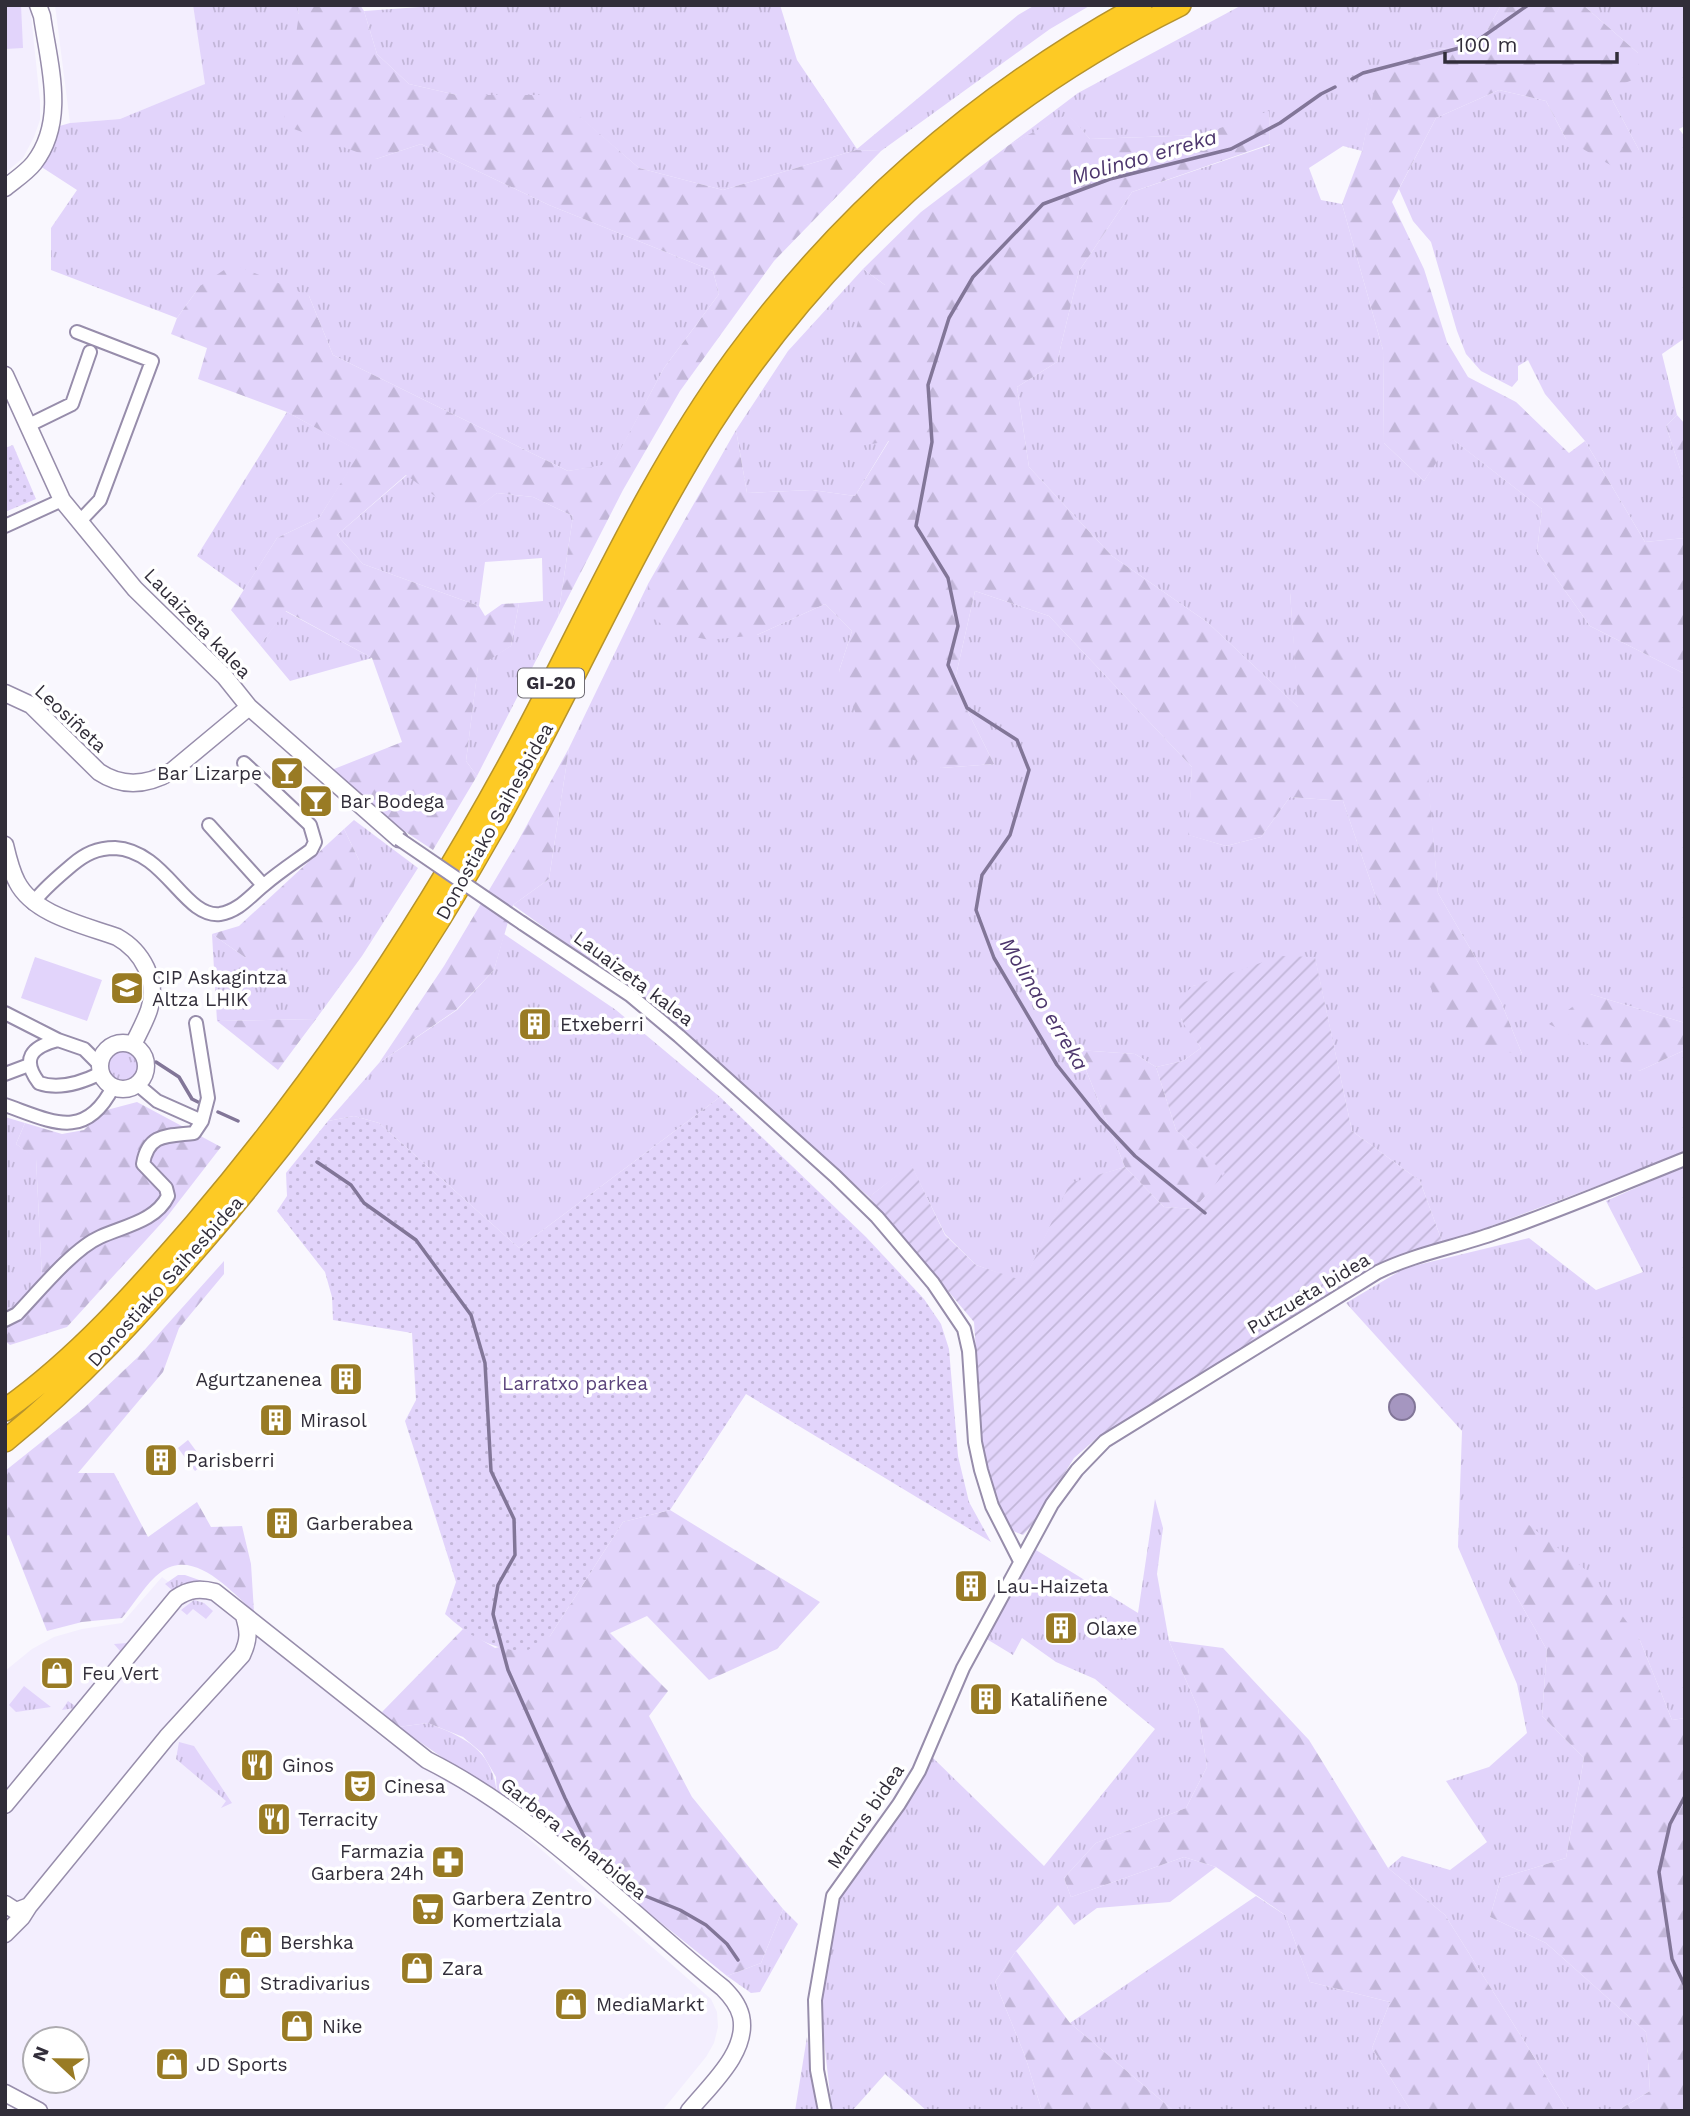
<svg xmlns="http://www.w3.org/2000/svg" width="1690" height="2116" viewBox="0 0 1690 2116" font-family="'Work Sans',sans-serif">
<defs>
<pattern id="grass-tufts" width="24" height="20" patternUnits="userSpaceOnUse" patternTransform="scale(1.75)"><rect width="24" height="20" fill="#e2d4fb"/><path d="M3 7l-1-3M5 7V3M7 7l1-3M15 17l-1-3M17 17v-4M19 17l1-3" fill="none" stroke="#c2b6d8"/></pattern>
<pattern id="forest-firs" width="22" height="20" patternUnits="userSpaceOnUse" patternTransform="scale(1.75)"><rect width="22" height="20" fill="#e2d4fb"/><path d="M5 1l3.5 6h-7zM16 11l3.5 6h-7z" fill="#c2b6d8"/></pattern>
<pattern id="park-dots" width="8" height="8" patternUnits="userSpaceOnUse" patternTransform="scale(1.75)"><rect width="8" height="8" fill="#e2d4fb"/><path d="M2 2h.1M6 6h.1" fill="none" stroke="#c2b6d8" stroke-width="1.8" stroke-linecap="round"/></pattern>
<pattern id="garden-furrows" width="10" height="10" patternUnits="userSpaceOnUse" patternTransform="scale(1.75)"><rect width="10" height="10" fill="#e2d4fb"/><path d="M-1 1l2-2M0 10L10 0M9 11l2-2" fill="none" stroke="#c2b6d8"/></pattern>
</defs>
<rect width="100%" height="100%" fill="#f9f7fe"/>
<!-- built -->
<path fill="#f3eefe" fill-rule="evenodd" d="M5,5H30L40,101V120L34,137L23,158L5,173Z
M55,5H193L206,84L120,119L70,123Z
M162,1577L175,1587L193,1582L384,1739L420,1765L493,1807L711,1999L717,2012L718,2027L714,2043L706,2057L662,2111H55L5,2085V1671L32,1649L54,1637L82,1629L122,1623ZM35,2039H77V2081H35Z"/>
<!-- grass -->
<path fill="url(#grass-tufts)" d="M193,5H297L299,14L376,159L421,144L549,205L713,271L719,294L664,368L613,464L568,471L333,355L309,296L200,286L177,318L51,270V228L77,190L40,166L56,127L70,123L120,119L205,84Z
M448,5H780L797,60L857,149L1018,15L1035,5H1091L1050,29L881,151L856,150L723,190L639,168L555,96L457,95L409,84L377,54L364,11Z
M1242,5H1501L1479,45L1428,50L1378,75L1362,151L1343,146L1309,168L1321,200L1342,204L1383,350L1384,443L1424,481L1451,438L1542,509L1537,551L1590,626L1685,674V1023L1590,994L1639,1071L1685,1050V1153L1443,1244L1420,1181L1352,1131L1315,958L1193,986L1181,1019L1201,1048L1183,1061L1156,1067L1135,1054L1078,1050L1125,1167L1070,1184L1024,1282L976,1265L945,1234L911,1165L869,1197L648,1002L513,905L549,879L569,748L648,584V613L757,635L825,604L852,631L839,671L941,768L994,764L954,684L975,591L1049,616L1192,767L1189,835L1226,846L1261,837L1290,797L1343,801L1380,909L1522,1054L1501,1002L1438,893L1422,714L1290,593L1299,708L1207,622L1112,556L1029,467L1017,387L1057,362L1079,271L1132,192L1270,145L1269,112L1201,135L1090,139L1068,115L1009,145L1078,93Z
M1583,5H1685V126L1679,129L1685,137V338L1662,354L1677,415L1666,426L1685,484V538L1645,542L1585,441L1545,394L1528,360L1518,366V380L1512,387L1481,371L1466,354L1457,331L1431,242L1413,221L1399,189L1436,118L1499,90L1546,101L1566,139L1639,150L1607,90L1638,53Z
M863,269L885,285L889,440L855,496L812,490L747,493L736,430L788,351Z
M287,412L361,452L319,518L277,538L244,590L197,556Z
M407,475L465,517L497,493L533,497L573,516L558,617L477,776L466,761L478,666L511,646L519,603L543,601L542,558L485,562L479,606L363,564L337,535Z
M285,611L372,658L290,681L260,645Z
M354,820L418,868L362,956L316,1019L217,1021L212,934L246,958L359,860L344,829Z
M504,934L616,1010L720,1097L519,1248L379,1123L354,1116L328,1121L379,1063L457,1010L494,970Z
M107 1066a16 16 0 1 1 32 0a16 16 0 1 1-32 0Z
M5,1117L25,1123L16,1144L36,1158L42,1278L16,1310L5,1314Z
M1685,1166V1718L1672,1720L1639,1638L1509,1583L1547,1650L1542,1716L1584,1758L1566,1858L1501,1878L1490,1917L1546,1943L1646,2032L1650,2091L1617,2111H1568L1445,1915L1388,1868L1402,1856L1450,1870L1487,1842L1446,1781L1489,1767L1527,1733L1517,1684L1458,1547L1462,1431L1346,1303L1405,1268L1529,1238L1596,1290L1643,1272L1606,1201Z
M1155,1499L1163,1528L1157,1574L1169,1641L1198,1708L1207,1767L1186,1808L1096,1843L1064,1878L1071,1897L1184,1857L1216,1867L1170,1902L1097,1908L1074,1925L1058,1905L1016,1951L995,1982L1025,2056L1042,2111H927L885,2074L852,2111H832L820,2006L839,1896L919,1783L931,1756L1044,1866L1155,1729L1095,1679L1056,1662L1022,1638L1013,1655L985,1638L1036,1550L1138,1613Z
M178,1575H185L202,1581L200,1583C170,1584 157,1611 139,1632L172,1590L165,1584Z
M194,1600L204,1603L213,1611L206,1619L193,1609L187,1615L181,1610Z
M127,1643L75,1708L62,1710L68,1701L75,1706L120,1651L114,1644Z
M24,1686L51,1707L16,1712L9,1705Z
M428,1723C466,1738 493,1750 497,1795L398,1727Z
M179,1742L194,1746L232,1803L221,1808L226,1801L176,1759Z
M1256,1896L1285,1915L1310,1982L1390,2002L1372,2048L1411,2111H1174L1070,2023Z
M783,1909L798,1924L760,1992L751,1993L727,1976L761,1963Z
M807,2037L817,2111H795Z"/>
<!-- forest -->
<path fill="url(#forest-firs)" d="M297,5H360L364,11L377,54L409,84L457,95H555L639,168L723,190L856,150L881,151L774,261L680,391L623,490L558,617L573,516L533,497L497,493L465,518L406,475L337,535L363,564L479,606L485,616L502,604L519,603L511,646L478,667L466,761L477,776L433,850L368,807L329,771L402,742L372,658L286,611L260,645L231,610L277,538L319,518L360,452L287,412L198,379L207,348L171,334L177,318L200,286L233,264L309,296L333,355L568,471L613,463L664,368L719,294L713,271L549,205L421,144L376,159L283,125L299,14Z
M1501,5H1583L1638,53L1640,77L1607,90L1639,150L1612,166L1566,139L1546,101L1499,90L1436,118L1392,202L1424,269L1447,342L1468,377L1516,402L1569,453L1585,441L1645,542L1685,538V674L1590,626L1537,551L1542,509L1452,439L1424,481L1384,443L1383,350L1342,204L1362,151L1377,75L1428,50L1479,45Z
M1269,111L1270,144L1132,192L1079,271L1057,362L1017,387L1029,467L1112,556L1207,622L1298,707L1290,592L1423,714L1438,893L1501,1002L1522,1054L1469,1047L1380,909L1343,801L1290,797L1261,837L1226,846L1188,835L1192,767L1049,616L975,591L954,684L994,764L941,768L869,747L839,671L852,631L825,604L757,635L710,640L673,633L647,613L648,584L736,430L747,493L812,490L855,496L889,441L843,449L839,402L862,304L885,285L863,269L921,212L1009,145L1068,114L1090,139L1200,135Z
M1677,415L1685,424V484L1666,426Z
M569,748L549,879L513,905L494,970L456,1010L379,1063L444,966L517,843Z
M344,829L359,860L351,900L283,965L246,958L212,934L239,926Z
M1590,994L1685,1023V1050L1639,1071L1549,1024Z
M316,1019L278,1070L217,1021Z
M1078,1050L1135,1054L1156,1067L1176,1130L1226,1173L1194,1209L1164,1207L1125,1167Z
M137,1102L221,1147L166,1218L67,1327L10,1345L5,1341V1323L42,1278L36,1159L16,1144L25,1123L62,1134L84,1130L103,1111Z
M224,1261V1274L179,1328L163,1372L78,1473H114L148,1537L197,1502L211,1527L242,1526L251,1564L254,1612C232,1592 194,1547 161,1572C146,1583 134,1604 122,1618L82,1622L47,1631L9,1535L5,1536V1471L84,1408L139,1356Z
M670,1510L820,1602L777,1649L709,1680L647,1616L610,1633L668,1691L649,1716L692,1797L783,1909L761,1963L727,1976L532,1819L497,1795L496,1777L482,1753L463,1737L428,1723L398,1727L382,1712L463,1629L495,1648L550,1636L623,1522Z
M1524,1521L1591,1574L1639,1638L1672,1720L1685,1718V2111H1617L1650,2091L1646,2032L1546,1943L1490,1917L1501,1878L1566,1858L1584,1758L1542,1716L1547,1650L1509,1583Z
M1169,1641L1223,1648L1309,1740L1388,1868L1445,1915L1568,2111H1411L1372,2048L1390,2002L1310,1982L1285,1915L1216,1867L1184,1857L1071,1897L1064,1878L1096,1843L1186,1808L1207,1767L1198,1708Z
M1016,1951L1070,2023L1174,2111H1042L1025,2056L995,1982Z"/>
<!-- park -->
<path fill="url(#park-dots)" d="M13,445L36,499L5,512V448Z
M720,1097L866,1237L924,1299L941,1324L949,1349L958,1456L969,1502L991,1542L746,1394L670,1510L623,1522L550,1636L525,1652C488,1647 473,1639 445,1614L456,1582L405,1421L416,1400L412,1333L333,1320L332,1297L325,1272L277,1211L287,1196L286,1173L328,1121L354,1116L379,1123L519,1248Z"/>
<!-- garden -->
<path fill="url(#garden-furrows)" d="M1281,956L1315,957L1352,1131L1420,1181L1443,1244L1414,1250L1393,1259L1097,1438L1074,1458L1033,1524L1023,1535L1008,1529L983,1455L974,1322L869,1197L911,1164L945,1235L976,1265L1024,1281L1070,1183L1125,1167L1164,1207L1194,1209L1225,1173L1176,1130L1156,1067L1183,1061L1201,1048C1185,1025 1165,1009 1193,986Z"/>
<!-- pitch -->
<path fill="#e2d4fb" d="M5,5H21L23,48L5,49Z
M35,957L102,980L87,1021L21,998Z
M188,1440L205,1463L195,1471L178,1448Z"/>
<!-- water -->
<path fill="#a596c0" stroke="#827698" stroke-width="2" d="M1389 1407a13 13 0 1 1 26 0a13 13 0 1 1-26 0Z"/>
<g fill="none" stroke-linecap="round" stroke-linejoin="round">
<!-- stream -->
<path stroke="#827698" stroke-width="3.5" d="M1352,79L1363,73L1471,45L1528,5
M156,1062L179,1077L192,1099L198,1102
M218,1112L238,1121
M317,1162L351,1185L364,1203L416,1240L471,1315L485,1363L491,1471L514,1519L515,1555L498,1585L493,1614L508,1670L565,1798L598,1865L643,1895L680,1910L706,1925L727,1944L738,1960
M1205,1213L1135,1156L1100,1119L1057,1065L994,958L976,910L982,875L1010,835L1029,770L1017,740L967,708L948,665L958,626L948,578L916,526L932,442L928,385L949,318L973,277L1043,204L1110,179L1231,149L1280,123L1321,94L1335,87
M1685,1796L1670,1824L1659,1872L1672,1959L1685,1986"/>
<!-- street casing -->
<g stroke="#978dab" stroke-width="16">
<path id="street" d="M77,332L152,361L100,500L80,521
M27,426L72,404L90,352
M5,526L62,500
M209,825L263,885
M33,903C44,888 58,877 72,865C85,854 97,848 115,848C166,851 184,918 220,914C239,911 250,896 264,885C279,872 296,861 311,850L315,842L310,825L244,763
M522,923L630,995L679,1036L835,1176L877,1217L933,1283L964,1329L969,1351L975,1442L981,1470L992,1506L1020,1561
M5,1013L58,1040L84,1049L100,1065
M58,1040C31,1047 21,1059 39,1083C59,1090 83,1082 101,1073
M5,1074L29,1065
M138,1085L157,1101L202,1121L208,1098L196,1023
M5,1105C51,1121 85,1142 113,1087
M5,1320L17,1314C39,1291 73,1249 100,1237C124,1226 156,1221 168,1196L166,1188L143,1164C148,1133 168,1136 194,1133L202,1121
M825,2111L817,2070L815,2000L833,1896L899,1804L919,1771L963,1668L1052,1504L1077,1470L1105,1441L1378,1272C1415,1254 1456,1247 1495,1233C1559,1211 1622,1184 1685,1159"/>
</g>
<!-- secondary casing -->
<g stroke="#978dab" stroke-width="19">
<path id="secondary" d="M5,188C15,180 27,172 34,163C67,120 49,65 42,16L38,5
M5,375L62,500L135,589L225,677L249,707L399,839
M5,693L31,705L99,772C123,788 148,785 172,771L249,707
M5,845C8,858 11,871 17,882C34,915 84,925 117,937C142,951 159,981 149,1010C145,1022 138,1034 133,1045
M100 1066a23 23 0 1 1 46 0a23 23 0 1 1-46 0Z
M5,1805L176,1598C189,1589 200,1588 215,1592L427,1760C539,1816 626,1910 723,1988C731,1996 738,2004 741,2016C749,2052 709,2086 689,2111
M5,1904L16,1911L29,1906
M5,1934L22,1917L29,1906L167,1737L242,1655C249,1640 249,1632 244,1616
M5,2093L39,2111"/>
</g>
<!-- highway casing -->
<g stroke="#b6932c" stroke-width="24">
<path id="highway" d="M5,1410C78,1358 137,1291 195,1224C321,1077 428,915 520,744C589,615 648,478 735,359C843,212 981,93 1141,5
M5,1441C79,1381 142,1312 204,1240C315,1111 414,970 497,822C566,698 624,568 697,446C812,258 982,103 1180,5"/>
</g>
<!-- street -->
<use href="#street" stroke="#fff" stroke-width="12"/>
<!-- secondary -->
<use href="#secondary" stroke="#fff" stroke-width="16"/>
<!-- highway -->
<use href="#highway" stroke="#fdca25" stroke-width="21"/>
<!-- street-bridge casing -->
<g stroke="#978dab" stroke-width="16" stroke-linecap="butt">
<path id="street-bridge" d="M399,839L522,923"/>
</g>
<!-- street-bridge -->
<use href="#street-bridge" stroke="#fff" stroke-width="12"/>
</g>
<!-- icons -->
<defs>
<g id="bar-square" transform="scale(1.75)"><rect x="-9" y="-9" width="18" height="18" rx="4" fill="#997b24" stroke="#fff"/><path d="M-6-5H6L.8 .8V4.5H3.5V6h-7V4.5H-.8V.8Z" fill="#fff"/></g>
<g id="university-square" transform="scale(1.75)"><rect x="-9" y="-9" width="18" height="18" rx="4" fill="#997b24" stroke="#fff"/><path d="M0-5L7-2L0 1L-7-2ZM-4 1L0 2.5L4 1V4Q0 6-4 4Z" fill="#fff"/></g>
<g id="building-square" transform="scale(1.75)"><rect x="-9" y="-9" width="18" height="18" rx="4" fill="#997b24" stroke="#fff"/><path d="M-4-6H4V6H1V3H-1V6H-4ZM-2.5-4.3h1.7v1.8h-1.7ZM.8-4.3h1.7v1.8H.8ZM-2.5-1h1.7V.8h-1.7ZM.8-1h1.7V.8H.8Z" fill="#fff"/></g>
<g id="shop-square" transform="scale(1.75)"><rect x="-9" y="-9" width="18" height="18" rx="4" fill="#997b24" stroke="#fff"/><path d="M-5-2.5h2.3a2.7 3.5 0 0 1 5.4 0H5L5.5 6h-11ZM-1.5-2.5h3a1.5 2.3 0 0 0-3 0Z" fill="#fff"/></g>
<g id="restaurant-square" transform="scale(1.75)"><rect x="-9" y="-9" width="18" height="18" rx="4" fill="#997b24" stroke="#fff"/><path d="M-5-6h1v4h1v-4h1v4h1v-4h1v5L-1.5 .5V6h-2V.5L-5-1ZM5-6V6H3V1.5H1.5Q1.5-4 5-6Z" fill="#fff"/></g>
<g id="theatre-square" transform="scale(1.75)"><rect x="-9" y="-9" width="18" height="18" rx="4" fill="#997b24" stroke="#fff"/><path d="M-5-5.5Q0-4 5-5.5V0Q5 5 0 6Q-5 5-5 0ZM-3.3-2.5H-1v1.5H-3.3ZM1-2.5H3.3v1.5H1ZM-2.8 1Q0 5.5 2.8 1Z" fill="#fff"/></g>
<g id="pharmacy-square" transform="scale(1.75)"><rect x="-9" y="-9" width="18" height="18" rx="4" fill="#997b24" stroke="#fff"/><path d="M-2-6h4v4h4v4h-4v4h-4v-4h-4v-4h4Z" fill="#fff"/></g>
<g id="supermarket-square" transform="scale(1.75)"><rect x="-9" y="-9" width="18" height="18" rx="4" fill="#997b24" stroke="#fff"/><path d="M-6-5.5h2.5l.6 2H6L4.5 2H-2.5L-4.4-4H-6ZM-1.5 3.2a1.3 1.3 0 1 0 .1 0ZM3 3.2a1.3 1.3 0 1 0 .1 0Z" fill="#fff"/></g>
</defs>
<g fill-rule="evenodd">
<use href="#bar-square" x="287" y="773"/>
<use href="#bar-square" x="316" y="801"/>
<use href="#university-square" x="127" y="988"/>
<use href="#building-square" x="535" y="1024"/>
<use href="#building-square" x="346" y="1379"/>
<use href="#building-square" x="276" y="1420"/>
<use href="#building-square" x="161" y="1460"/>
<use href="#building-square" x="282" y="1523"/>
<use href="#building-square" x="971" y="1586"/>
<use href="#building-square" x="1061" y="1628"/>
<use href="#shop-square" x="57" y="1673"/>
<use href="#building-square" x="986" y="1699"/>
<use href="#restaurant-square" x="257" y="1765"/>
<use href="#theatre-square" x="360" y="1786"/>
<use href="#restaurant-square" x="274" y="1819"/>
<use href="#pharmacy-square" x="448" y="1862"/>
<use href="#supermarket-square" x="428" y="1909"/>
<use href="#shop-square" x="256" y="1942"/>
<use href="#shop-square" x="417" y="1968"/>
<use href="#shop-square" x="235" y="1983"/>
<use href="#shop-square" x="571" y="2004"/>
<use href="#shop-square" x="297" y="2026"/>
<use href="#shop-square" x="172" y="2064"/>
</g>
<g text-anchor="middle" stroke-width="7" stroke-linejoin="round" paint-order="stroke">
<!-- shield labels -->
<rect fill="#fff" stroke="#6f6c74" stroke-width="2" x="518" y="668.5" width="66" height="29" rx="5"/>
<g font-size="18" font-weight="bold" fill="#312d39">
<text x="551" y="689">GI-20</text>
</g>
<!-- street labels -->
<g font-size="19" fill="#312d39" stroke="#fff">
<text transform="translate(198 623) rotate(46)" y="7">Lauaizeta kalea</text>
<text transform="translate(71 718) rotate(43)" y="7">Leosiñeta</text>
<text transform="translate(494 821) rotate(-61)" y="7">Donostiako Saihesbidea</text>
<text transform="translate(634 978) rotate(37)" y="7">Lauaizeta kalea</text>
<text transform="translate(165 1281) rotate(-48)" y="7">Donostiako Saihesbidea</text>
<text transform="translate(1308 1293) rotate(-31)" y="7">Putzueta bidea</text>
<text transform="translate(865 1816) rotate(-56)" y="7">Marrus bidea</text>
<text transform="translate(574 1838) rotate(39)" y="7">Garbera zeharbidea</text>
</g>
<!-- poi labels -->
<g font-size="19" fill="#312d39" stroke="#fff" text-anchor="start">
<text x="262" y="780" text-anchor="end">Bar Lizarpe</text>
<text x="340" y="808">Bar Bodega</text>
<text x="152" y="984">CIP Askagintza<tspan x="152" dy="22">Altza LHIK</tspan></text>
<text x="560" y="1031">Etxeberri</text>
<text x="322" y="1386" text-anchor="end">Agurtzanenea</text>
<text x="300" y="1427">Mirasol</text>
<text x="186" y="1467">Parisberri</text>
<text x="306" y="1530">Garberabea</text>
<text x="996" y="1593">Lau-Haizeta</text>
<text x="1086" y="1635">Olaxe</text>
<text x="82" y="1680">Feu Vert</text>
<text x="1010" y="1706">Kataliñene</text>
<text x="282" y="1772">Ginos</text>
<text x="384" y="1793">Cinesa</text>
<text x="298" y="1826">Terracity</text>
<text x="424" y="1858" text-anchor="end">Farmazia<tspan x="424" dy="22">Garbera 24h</tspan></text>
<text x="452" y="1905">Garbera Zentro<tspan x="452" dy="22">Komertziala</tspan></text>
<text x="280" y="1949">Bershka</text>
<text x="442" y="1975">Zara</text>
<text x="260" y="1990">Stradivarius</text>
<text x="596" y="2011">MediaMarkt</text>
<text x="322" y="2033">Nike</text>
<text x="196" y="2071">JD Sports</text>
</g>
<!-- park labels -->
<g font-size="19" fill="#5b447c" stroke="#fff">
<text x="575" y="1390">Larratxo parkea</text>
</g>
<!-- water labels -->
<g font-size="21" font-style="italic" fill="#4d366d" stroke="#fff">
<text transform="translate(1144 157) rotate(-16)" y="7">Molinao erreka</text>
<text transform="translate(1044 1004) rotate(59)" y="7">Molinao erreka</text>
</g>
</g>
<!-- border -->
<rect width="1690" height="2116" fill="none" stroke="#312d39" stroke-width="14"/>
<!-- north arrow -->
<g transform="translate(56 2060) rotate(292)"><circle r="33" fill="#ffffff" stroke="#adabb0" stroke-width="2"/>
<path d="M0-5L12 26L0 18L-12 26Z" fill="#997b24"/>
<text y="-10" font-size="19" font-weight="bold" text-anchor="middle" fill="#312d39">N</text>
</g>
<!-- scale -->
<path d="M1445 52v10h172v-10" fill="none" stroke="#312d39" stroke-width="3.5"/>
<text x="1456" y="52" font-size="21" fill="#312d39" stroke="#ffffff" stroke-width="5" paint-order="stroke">100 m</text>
</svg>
